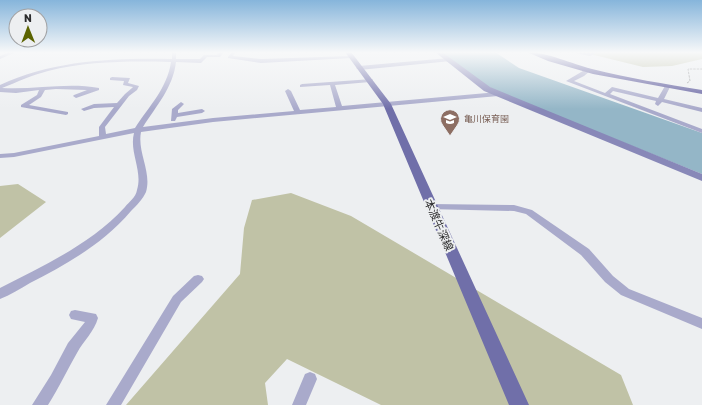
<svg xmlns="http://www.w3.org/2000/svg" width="702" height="405" viewBox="0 0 702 405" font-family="Rubik,'Noto Sans JP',sans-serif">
<rect width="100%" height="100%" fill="#edeff1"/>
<!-- green -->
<path fill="#c0c2a6" d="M582,52H702V59L672,66L643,67Z
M18,184L46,202L0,238V186Z
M291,193L351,216L621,375L633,405H381L287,359L265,383L268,405H126L240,274L244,228L252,200Z"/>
<!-- water -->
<path fill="#94b6c7" d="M441,52H495L519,68L702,133V174L505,95L483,84Z"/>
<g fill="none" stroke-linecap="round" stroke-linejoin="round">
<!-- path -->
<path stroke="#9b9c9e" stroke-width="1" stroke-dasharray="2.5 1" stroke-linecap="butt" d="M687,83L690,81L688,69H702"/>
<!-- street -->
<path fill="#a9aacb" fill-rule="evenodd" d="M10,52H16L0,59V56Z
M172,52H176V59H200L204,55H217L219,52H224L220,57H207L201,63L176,62C173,88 156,106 143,127L213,118L294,111L285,91L288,89L291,91L300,110L336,107L330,85L300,87V85L302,84L372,79L373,80L370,82L335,85L342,106L498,92L501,94L498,96L213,122L141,132C137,152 152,172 146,192C143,199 136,206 131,211C103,244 67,264 30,283C20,289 10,295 0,299V288C44,265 90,245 125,207C129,202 136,197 137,190C143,171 129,152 134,133L14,157L0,158V154L14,153L99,136V127L114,107L94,108L84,111L81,109L94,104L117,103L125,94L132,88L133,87L123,85L124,81L110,80V78L112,77L130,78L128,83L139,86L137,90L129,96L105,127L106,134L135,128C149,106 167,89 171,62C130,61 88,61 48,71C32,75 17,82 2,88C34,90 67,82 99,88V90L76,98L73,96L74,95L87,90L56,89L45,90L41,97L29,105L68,112V114L66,115L21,107V105L37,95L39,90L16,93L0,92V85C55,60 112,58 172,59Z
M232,52H236L233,56L261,59L351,56L353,57L351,58L261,63L228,58V57Z
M571,52L589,53L598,52L590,56Z
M449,58L451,59V61L359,70L356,68L359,66Z
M588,68L590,69V71L584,76L574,81L605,93L612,87L658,98L665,86H669L670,87L664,99L702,108V112L662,102L658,106L655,104L656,101L613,91L610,94L702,129V133L566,81Z
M181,102L184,104L178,110V113L202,109L205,111L202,113L177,117L175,121H171L172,109Z
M431,204L514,205L532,210L589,249L613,276L629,289L702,318V329L621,295L605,282L581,255L526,214L514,211L428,209L426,207L428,205Z
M198,275L202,276L204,279L202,282L181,302L121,405H106L173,296L194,276Z
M75,310L96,314L98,318C94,332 84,340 77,353C67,370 59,388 48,405H32L51,375L68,343L85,322L71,319L69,315L71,311Z
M310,372L315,374L317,379L306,405H292L305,374Z"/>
<!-- secondary -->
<path fill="#8888b8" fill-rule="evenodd" d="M435,52H442L490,87L702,174V181L484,91Z"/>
<!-- primary -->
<path fill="#706fa9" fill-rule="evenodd" d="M345,52H351L391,104L529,405H509L383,104Z"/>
<!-- highway -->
<path fill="#5d5a9c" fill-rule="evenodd" d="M527,52C547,52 572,64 592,69C628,78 665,84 702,90V94L593,74L548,61Z"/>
</g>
<!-- sky -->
<linearGradient id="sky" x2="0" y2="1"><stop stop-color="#86b5db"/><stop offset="0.48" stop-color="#f7f8f9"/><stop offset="1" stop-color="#f7f8f9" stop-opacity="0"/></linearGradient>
<rect width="702" height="109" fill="url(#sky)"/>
<!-- icons -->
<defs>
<g id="school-pin" transform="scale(1)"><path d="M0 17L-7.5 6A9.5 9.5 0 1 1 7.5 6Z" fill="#8d6e63" stroke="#edeff1"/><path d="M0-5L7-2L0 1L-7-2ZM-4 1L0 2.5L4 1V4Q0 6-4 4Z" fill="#fff"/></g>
</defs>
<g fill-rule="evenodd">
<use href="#school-pin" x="450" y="119"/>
</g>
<g text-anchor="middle" stroke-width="4" stroke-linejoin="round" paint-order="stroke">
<!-- far-education labels -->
<g font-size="9" fill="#785e54" stroke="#edeff1" text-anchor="start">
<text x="464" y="122">亀川保育園</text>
</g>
<!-- street labels -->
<g font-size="11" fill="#2c2c2d" stroke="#edeff1">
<text transform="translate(439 225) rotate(66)" y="4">本渡牛深線</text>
</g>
</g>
<!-- north arrow -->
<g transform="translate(28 28) rotate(359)"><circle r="19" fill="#edeff1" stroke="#a0a1a3"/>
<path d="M0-3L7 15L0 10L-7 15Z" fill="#5b6300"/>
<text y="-6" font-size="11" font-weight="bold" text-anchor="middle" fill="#2c2c2d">N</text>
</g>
</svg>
